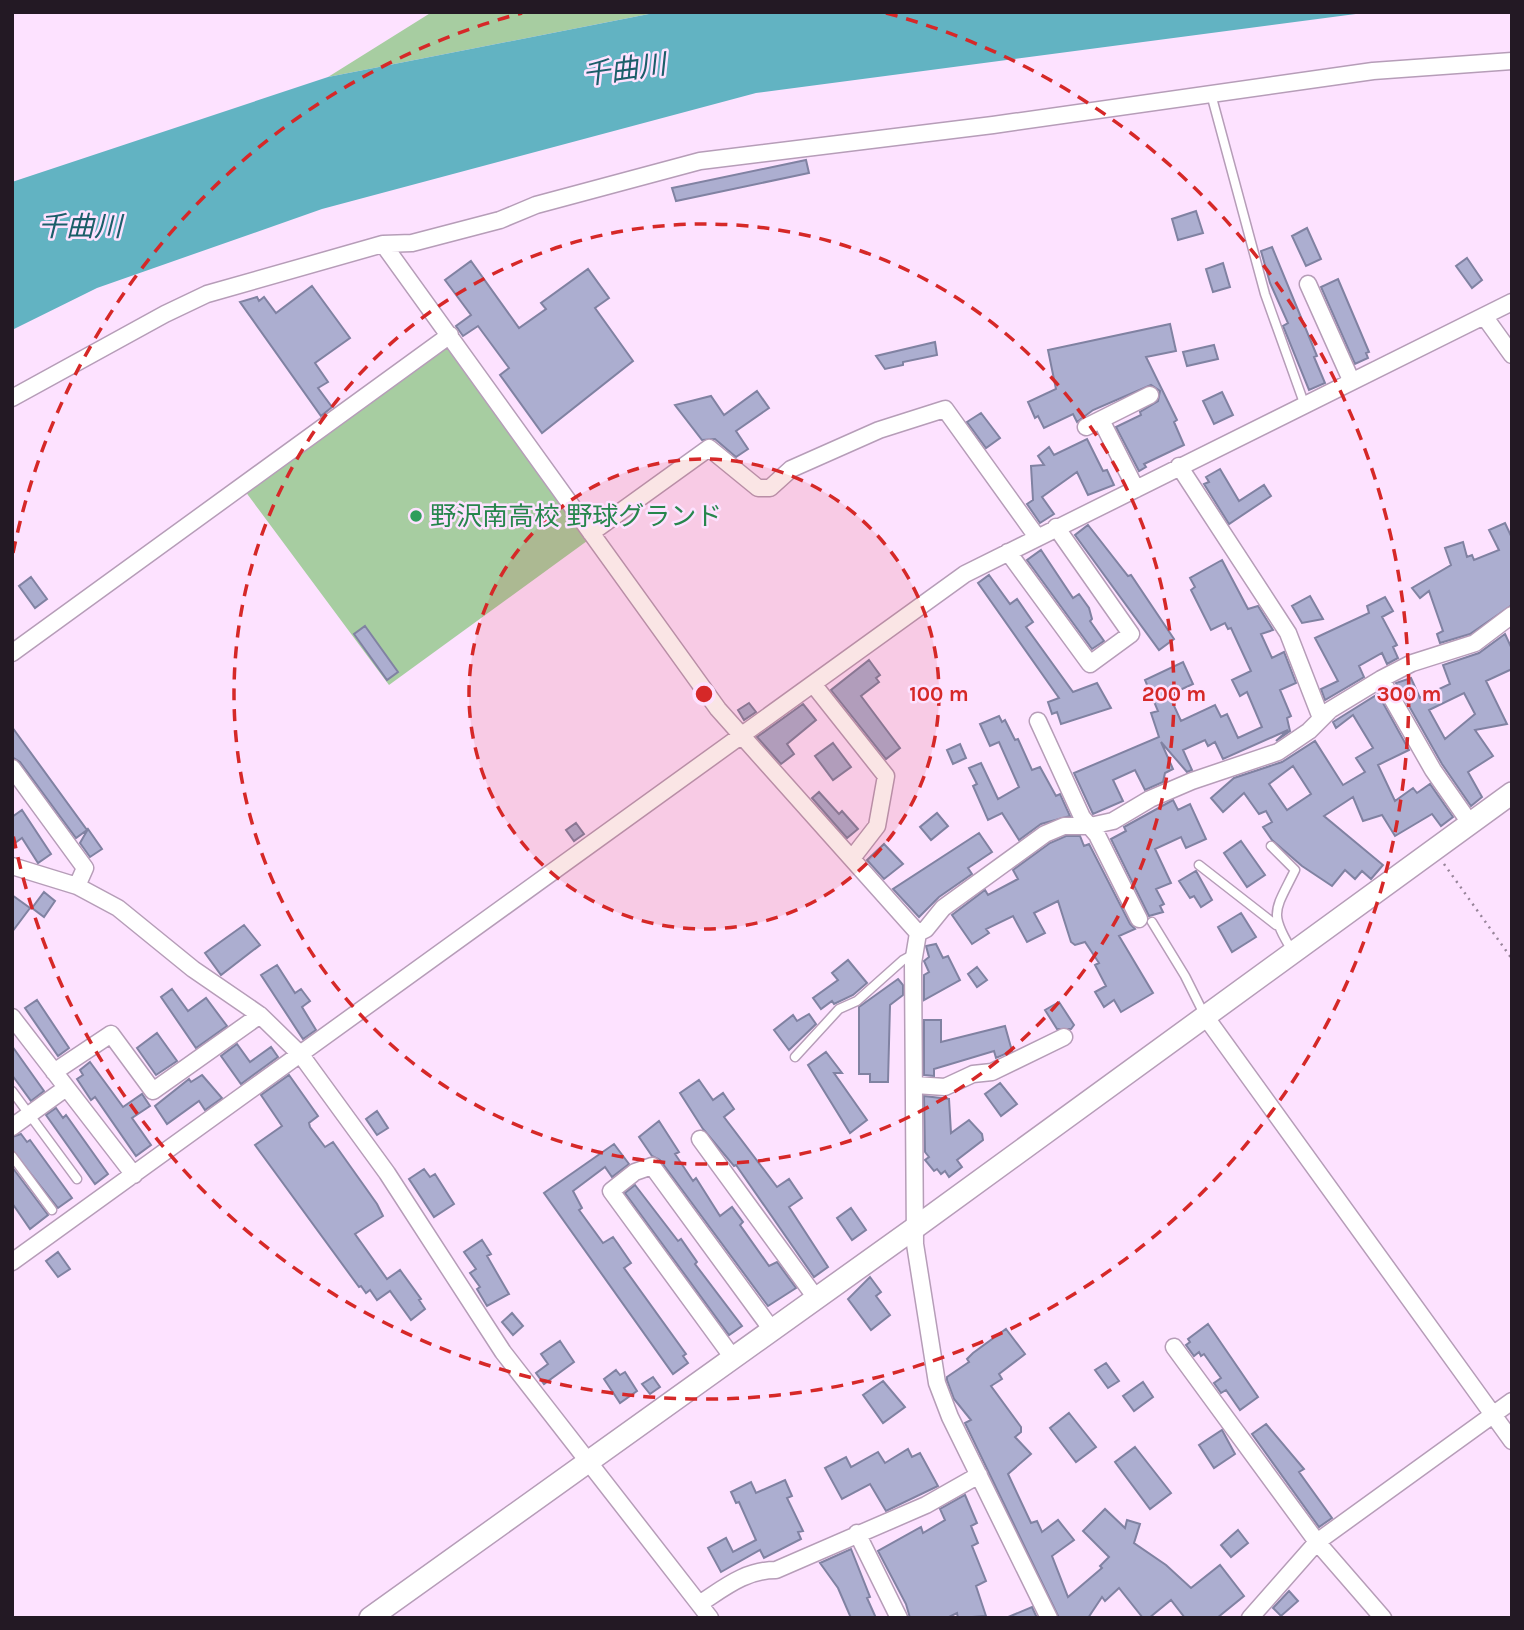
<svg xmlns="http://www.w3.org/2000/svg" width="1524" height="1630" viewBox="0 0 1524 1630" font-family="Karla,'Noto Sans JP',sans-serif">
<rect width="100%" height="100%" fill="#fde2ff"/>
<!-- green -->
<path fill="#a7cda1" d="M432,12H659L328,77Z
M445,345L587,541L389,685L245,491Z"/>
<!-- water -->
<path fill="#62b3c2" d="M659,12H1371L756,93L322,209L97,288L12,330V182L328,77Z"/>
<!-- building -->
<path fill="#acaed0" stroke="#8082a2" stroke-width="2" fill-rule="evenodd" d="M806,160L809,173L676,201L672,188Z
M1196,211L1203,233L1178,240L1172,219Z
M1307,228L1321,259L1306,266L1292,236Z
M1272,247L1317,356L1314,357L1325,383L1309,390L1283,326L1288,323L1270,283L1261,251Z
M1467,258L1482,280L1472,288L1456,266Z
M471,261L519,328L546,309L541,303L588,269L609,298L595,308L633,361L542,433L500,375L509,368L478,326L463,336L456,326L471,315L445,280Z
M1223,263L1230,287L1213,292L1206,269Z
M1338,279L1369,352L1366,353L1368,358L1355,364L1321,287Z
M312,286L350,338L315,363L328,382L318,388L332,407L321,416L240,302L257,297L259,301L264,297L276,313Z
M1170,324L1176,351L1146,357L1177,420L1174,422L1184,445L1144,464L1146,467L1139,471L1116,427L1141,415L1140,412L1158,401L1160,391L1151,385L1093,410L1077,422L1073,414L1044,428L1038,416L1035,418L1028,402L1056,389L1048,350Z
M935,342L937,355L903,362V365L885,369L876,356Z
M1214,345L1218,359L1187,366L1183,352Z
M757,391L769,408L736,431L748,449L736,457L715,439L702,440L675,405L711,396L724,415Z
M1222,392L1233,415L1214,424L1203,401Z
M981,413L1000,438L986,448L967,422Z
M1087,439L1103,471L1107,470L1114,485L1088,495L1077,472L1042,497L1054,514L1040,523L1027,504L1033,500L1031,466L1044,465L1038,456L1049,447L1054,455Z
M1220,469L1239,501L1264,485L1271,496L1229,524L1204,484L1209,482L1206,477Z
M1505,523L1512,538V605L1470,634L1440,643L1437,634L1443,631L1429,591L1420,598L1412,588L1451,565L1445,548L1463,542L1467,557L1472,555L1474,560L1499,550L1489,530Z
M1088,525L1128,576L1131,575L1174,639L1159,650L1075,535Z
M1041,550L1073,598L1079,594L1089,608L1092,619L1090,621L1104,641L1092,649L1027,560Z
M1222,560L1248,609L1258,606L1273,630L1261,634L1272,658L1284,652L1296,683L1280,690L1291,716L1287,718L1290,731L1276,741L1288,730L1223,759L1215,742L1208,746L1205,740L1183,750L1192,770L1187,772L1161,742L1173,769L1165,773L1163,782L1145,790L1135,770L1113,780L1123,801L1093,814L1074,773L1159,737L1151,713L1158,711L1145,680L1183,662L1193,684L1169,695L1181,721L1215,705L1221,717L1227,714L1238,738L1262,727L1247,692L1240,696L1232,680L1251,671L1231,628L1228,629L1225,623L1211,630L1191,590L1195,587L1190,578Z
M989,575L1010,604L1017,599L1033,622L1026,627L1073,692L1097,683L1111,708L1061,724L1057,712L1052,714L1048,702L1059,698L978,583Z
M31,577L47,599L35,608L19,586Z
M1310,596L1323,619L1302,623L1292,606Z
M1385,597L1393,611L1382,617L1397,645L1393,647L1398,658L1387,664L1382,653L1359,666L1364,677L1325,700L1321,689L1338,681L1315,638L1369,613L1367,606Z
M365,626L398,672L387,680L354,634Z
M1505,634L1512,649V669L1486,681L1507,724L1475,730L1493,756L1468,772L1482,797L1471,806L1442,764L1396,683L1411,678L1420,698L1450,684L1443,665L1479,653ZM1464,693L1475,714L1445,739L1429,710Z
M869,660L880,675L876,678L879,682L861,696L900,748L886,759L831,690Z
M1378,694L1409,750L1378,765L1395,801L1413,788L1417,793L1430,784L1453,817L1441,826L1432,814L1395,836L1382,815L1363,821L1353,797L1324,816L1383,865L1371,879L1362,871L1355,879L1345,870L1332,886L1302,866L1272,840L1263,827L1272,822L1266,811L1259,814L1244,793L1223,812L1211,798L1234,778L1282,762L1315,741L1343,785L1365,772L1356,758L1373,748L1353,715L1336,728L1333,722ZM1293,766L1311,794L1287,810L1269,784Z
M749,703L756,712L744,720L738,710Z
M803,704L816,720L787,744L794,754L781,764L757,737Z
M999,716L1002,722L1005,720L1015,740L1018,739L1032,770L1040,767L1056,796L1060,794L1070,816L1041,824L1019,840L1002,813L988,820L973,786L977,784L969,768L981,763L998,799L1019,787L999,742L990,746L980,724Z
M12,727L87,830L76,838L20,762L12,757Z
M833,743L851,767L833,780L815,756Z
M960,744L966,758L953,764L947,750Z
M819,792L839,814L842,811L858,829L847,838L812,798Z
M1173,800L1178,810L1190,804L1206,839L1186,848L1181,837L1155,849L1171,883L1156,889L1164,904L1160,906L1163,912L1149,916L1111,839L1126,831L1124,827Z
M22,810L51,854L38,863L22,838L12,845V817Z
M937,813L948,826L931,840L920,827Z
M576,823L584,834L574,841L566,830Z
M88,829L102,849L90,857L80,843Z
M979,833L992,852L968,868L972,874L939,897L919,917L893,889Z
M1066,836H1080L1084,846L1089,844L1130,924L1135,929L1119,936L1153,993L1121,1012L1114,1000L1104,1007L1095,992L1106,986L1095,965L1099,963L1085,942L1075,945L1071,942L1058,901L1034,913L1045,933L1027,942L1013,916L986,929L989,933L972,944L952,915L985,890L988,895L1018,879L1013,870L1050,843Z
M1241,841L1265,875L1247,887L1224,853Z
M884,844L903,864L884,879L867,860Z
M1196,871L1212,900L1201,907L1194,896L1190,898L1179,881Z
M44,892L55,901L44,917L32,908Z
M12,895L30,908L12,932Z
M1241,913L1256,937L1232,952L1218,927Z
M244,925L260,945L221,975L205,953Z
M936,944L943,958L948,956L960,980L924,1000V975L929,972L924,961L929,957L926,946Z
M848,960L867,983L853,995L834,1004L832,1001L821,1009L813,998L838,980L832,973Z
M277,965L295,993L301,989L310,1001L302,1007L316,1030L303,1039L261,975Z
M977,967L987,980L977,987L968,974Z
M898,979L903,985V995L890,1005L888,1082H870V1074H859V1007Z
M172,989L188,1011L206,998L227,1026L196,1048L161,997Z
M37,1000L69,1048L58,1056L25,1008Z
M1059,1002L1074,1025L1071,1029H1057L1045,1010Z
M809,1014L816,1024L789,1050L774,1030L793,1015L797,1021Z
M924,1020H941V1042L1005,1026L1012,1051L996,1058L994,1051L934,1069V1076L924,1075Z
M157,1033L177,1061L156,1075L137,1048Z
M237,1044L250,1062L271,1047L278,1057L241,1084L221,1056Z
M12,1046L44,1091L31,1101L12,1075Z
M826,1052L842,1073H834L867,1120L850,1133L808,1065Z
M90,1062L123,1107L142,1094L150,1106L132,1118L151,1145L136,1156L95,1097L91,1100L77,1079L83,1075L80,1070Z
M202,1075L222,1098L205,1110L199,1101L167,1124L155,1106L189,1079L191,1082Z
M289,1075L318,1116L309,1123L310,1127L325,1147L333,1142L377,1204L383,1216L355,1234L387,1279L400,1270L421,1299L419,1300L425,1309L411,1320L390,1291L377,1300L370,1290L366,1293L361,1286L359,1287L255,1145L282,1126L261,1095Z
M699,1080L713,1100L723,1093L734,1109L724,1117L777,1187L789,1179L802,1198L789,1207L828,1267L814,1277L736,1165L734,1166L703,1129L680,1093Z
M1000,1083L1017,1104L1001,1116L985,1094Z
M924,1096L949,1099L951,1133L969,1120L982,1134L983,1140L957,1160L962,1167L949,1177L945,1171L941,1174L937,1169L934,1171L925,1160L929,1157L925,1152Z
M56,1108L63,1118L66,1115L108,1174L95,1184L46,1115Z
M377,1111L388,1128L377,1135L366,1119Z
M659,1121L679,1152L675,1154L693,1181L696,1178L720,1216L732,1207L743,1222L740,1225L769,1266L777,1262L796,1288L768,1306L660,1160L652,1156L639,1137Z
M21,1134L27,1142L30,1140L72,1198L58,1208L12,1150V1137Z
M614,1144L629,1164L612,1177L605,1167L573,1191L582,1208L579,1210L603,1243L613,1237L618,1244L631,1263L624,1268L686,1354L683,1356L688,1363L673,1374L544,1193Z
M12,1167L48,1215L30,1229L12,1203Z
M424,1169L430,1177L435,1174L454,1204L434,1217L409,1179Z
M635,1185L678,1241L681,1239L697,1262L695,1264L742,1326L729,1335L625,1193Z
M851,1208L866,1230L852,1240L837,1218Z
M482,1240L491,1254L487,1256L509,1294L487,1306L477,1289L480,1287L470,1273L476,1269L464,1252Z
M58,1252L70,1269L58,1277L46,1261Z
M870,1277L881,1292L876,1296L890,1315L871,1330L848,1299Z
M512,1313L523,1326L513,1335L502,1322Z
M1208,1324L1258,1397L1240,1410L1226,1390L1221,1393L1214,1383L1221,1378L1204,1354L1201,1356L1199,1352L1194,1356L1186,1345L1190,1342L1188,1339Z
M1006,1329L1025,1354L999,1374L1002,1379L991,1386L1021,1427V1432L1015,1437L1031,1454L1008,1474L1031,1523L1037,1521L1042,1532L1058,1520L1074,1540L1052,1556L1068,1597L1102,1568L1100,1566L1109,1557L1083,1531L1105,1509L1125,1528L1127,1520L1140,1524L1134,1543L1166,1565L1191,1588L1220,1565L1244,1596L1217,1618H1185L1171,1600L1149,1618H1143L1119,1588L1105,1601L1102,1597L1088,1618H1059L965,1423L971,1420L954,1399L947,1380V1377L969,1362L967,1359L973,1353Z
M560,1341L574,1362L544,1384L536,1373L548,1364L541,1354Z
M1106,1363L1119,1381L1108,1388L1095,1370Z
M616,1370L620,1375L625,1372L637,1391L620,1403L604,1379Z
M653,1377L660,1387L650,1394L642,1384Z
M883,1381L905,1407L883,1423L863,1395Z
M1143,1382L1153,1397L1134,1411L1123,1396Z
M1069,1413L1096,1447L1076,1462L1050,1428Z
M1266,1424L1304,1469L1299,1472L1332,1518L1319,1527L1252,1434Z
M1222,1430L1235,1454L1214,1468L1199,1445Z
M1135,1447L1171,1493L1150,1509L1115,1462Z
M908,1449L912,1457L920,1453L938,1486L886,1511L870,1484L842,1499L825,1468L846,1457L851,1467L878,1452L885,1463Z
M785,1480L792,1496L787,1498L803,1531L798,1532L801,1539L764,1558L760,1550L721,1572L708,1548L726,1538L733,1552L756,1540L739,1502L736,1503L731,1492L751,1482L756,1493Z
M965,1495L977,1523L971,1526L978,1543L972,1546L986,1581L976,1586L986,1616L958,1618L957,1613L947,1618H910L906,1604L878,1551L921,1527L923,1533L945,1520L940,1509Z
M1238,1530L1248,1543L1231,1557L1221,1545Z
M851,1549L870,1597L867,1598L876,1618H851L838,1588L820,1563Z
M1289,1591L1298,1601L1281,1616L1273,1608Z
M1032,1607L1037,1618H1006Z"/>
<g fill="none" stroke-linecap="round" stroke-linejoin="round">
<!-- lane casing -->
<g stroke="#b69db8" stroke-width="11">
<path id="lane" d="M1211,94L1265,294L1304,403
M1271,846L1295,870C1275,911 1268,912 1293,952
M1199,865L1276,925
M1152,922L1185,976L1205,1016
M795,1057L839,1009L857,1001L903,960L914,954
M12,1091L77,1179
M12,1156L52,1210"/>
</g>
<!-- street casing -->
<g stroke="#b69db8" stroke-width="19">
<path id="street" d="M383,244L718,709L918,933
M1308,284L1351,380
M1484,316L1512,355
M12,398L165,314L207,294L383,244L412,243L500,220L536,205L700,161L993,125L1373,71L1512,61
M1101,420L1136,489
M1086,427L1150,395
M1179,466L1288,633L1321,718
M591,533L709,448L758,488H770L791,469L879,430L945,409L1037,537
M1008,552L1090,664L1131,634L1056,527
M12,653L450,335
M1381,679L1433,770L1470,823
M813,684L886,776L877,826L853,857
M1038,721L1082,817L1097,835L1139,919
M12,768L85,868L77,886
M12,866L77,886L118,908L193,969L260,1015L301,1055L387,1173L503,1352L710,1618
M1205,1016L1512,1441
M12,1017L134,1175
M54,1072L111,1034L153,1091L260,1015
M915,1085L945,1087L973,1074L992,1072L1064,1037
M12,1127L66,1088
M700,1139L816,1298
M12,1262L965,574L1512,302
M1174,1347L1317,1542L1383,1618
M733,1358L611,1191L635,1172L652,1166L772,1330
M857,1533L899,1618
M699,1604C724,1588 745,1570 776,1570L926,1505L979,1475
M1049,1618L950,1417L937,1383L915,1244L913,963L918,933L926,929L943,908L1045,834L1064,826H1090L1113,821L1150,799L1192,781L1278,752L1309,731L1330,710L1381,679L1412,663L1475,643L1512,615
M1250,1618L1317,1542L1512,1401"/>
</g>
<!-- secondary casing -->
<g stroke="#b69db8" stroke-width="24">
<path id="secondary" d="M370,1618L916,1227L1512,793"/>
</g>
<!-- path -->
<path stroke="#978499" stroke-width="2.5" stroke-dasharray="2 5" stroke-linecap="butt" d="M1444,864L1512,959"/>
<!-- lane -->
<use href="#lane" stroke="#fff" stroke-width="8"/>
<!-- street -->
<use href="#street" stroke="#fff" stroke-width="16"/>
<!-- secondary -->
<use href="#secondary" stroke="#fff" stroke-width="21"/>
</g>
<!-- distance rings -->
<circle cx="704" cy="694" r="235" fill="#d62828" fill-opacity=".12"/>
<g fill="none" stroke="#d62828" stroke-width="3.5" stroke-dasharray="12 9">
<circle cx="704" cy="694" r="235"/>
<circle cx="704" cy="694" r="470"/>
<path d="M13 553A705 705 0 0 1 522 13M886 13A705 705 0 1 1 13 835"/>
</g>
<!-- markers -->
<circle fill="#2e9e5b" stroke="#fde2ff" stroke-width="2.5" cx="416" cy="516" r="7"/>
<g text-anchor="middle" stroke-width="5" stroke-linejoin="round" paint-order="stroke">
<!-- leisure labels -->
<g font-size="26" fill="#27864d" stroke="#fde2ff" text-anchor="start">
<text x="430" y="525">野沢南高校 野球グランド</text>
</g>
<!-- water labels -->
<g font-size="28" font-style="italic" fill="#1b5e69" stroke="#fde2ff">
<text transform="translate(624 69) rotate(-8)" y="10">千曲川</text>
<text x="80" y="236">千曲川</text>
</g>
</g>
<circle cx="704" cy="694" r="10" fill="#d62828" stroke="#fde2ff" stroke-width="3.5"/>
<g font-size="21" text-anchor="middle" font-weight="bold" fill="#d62828" stroke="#fde2ff" stroke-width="5" stroke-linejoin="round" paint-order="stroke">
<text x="939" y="701">100 m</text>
<text x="1174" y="701">200 m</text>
<text x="1409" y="701">300 m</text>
</g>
<!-- border -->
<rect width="1524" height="1630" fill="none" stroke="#231924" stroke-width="28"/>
</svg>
